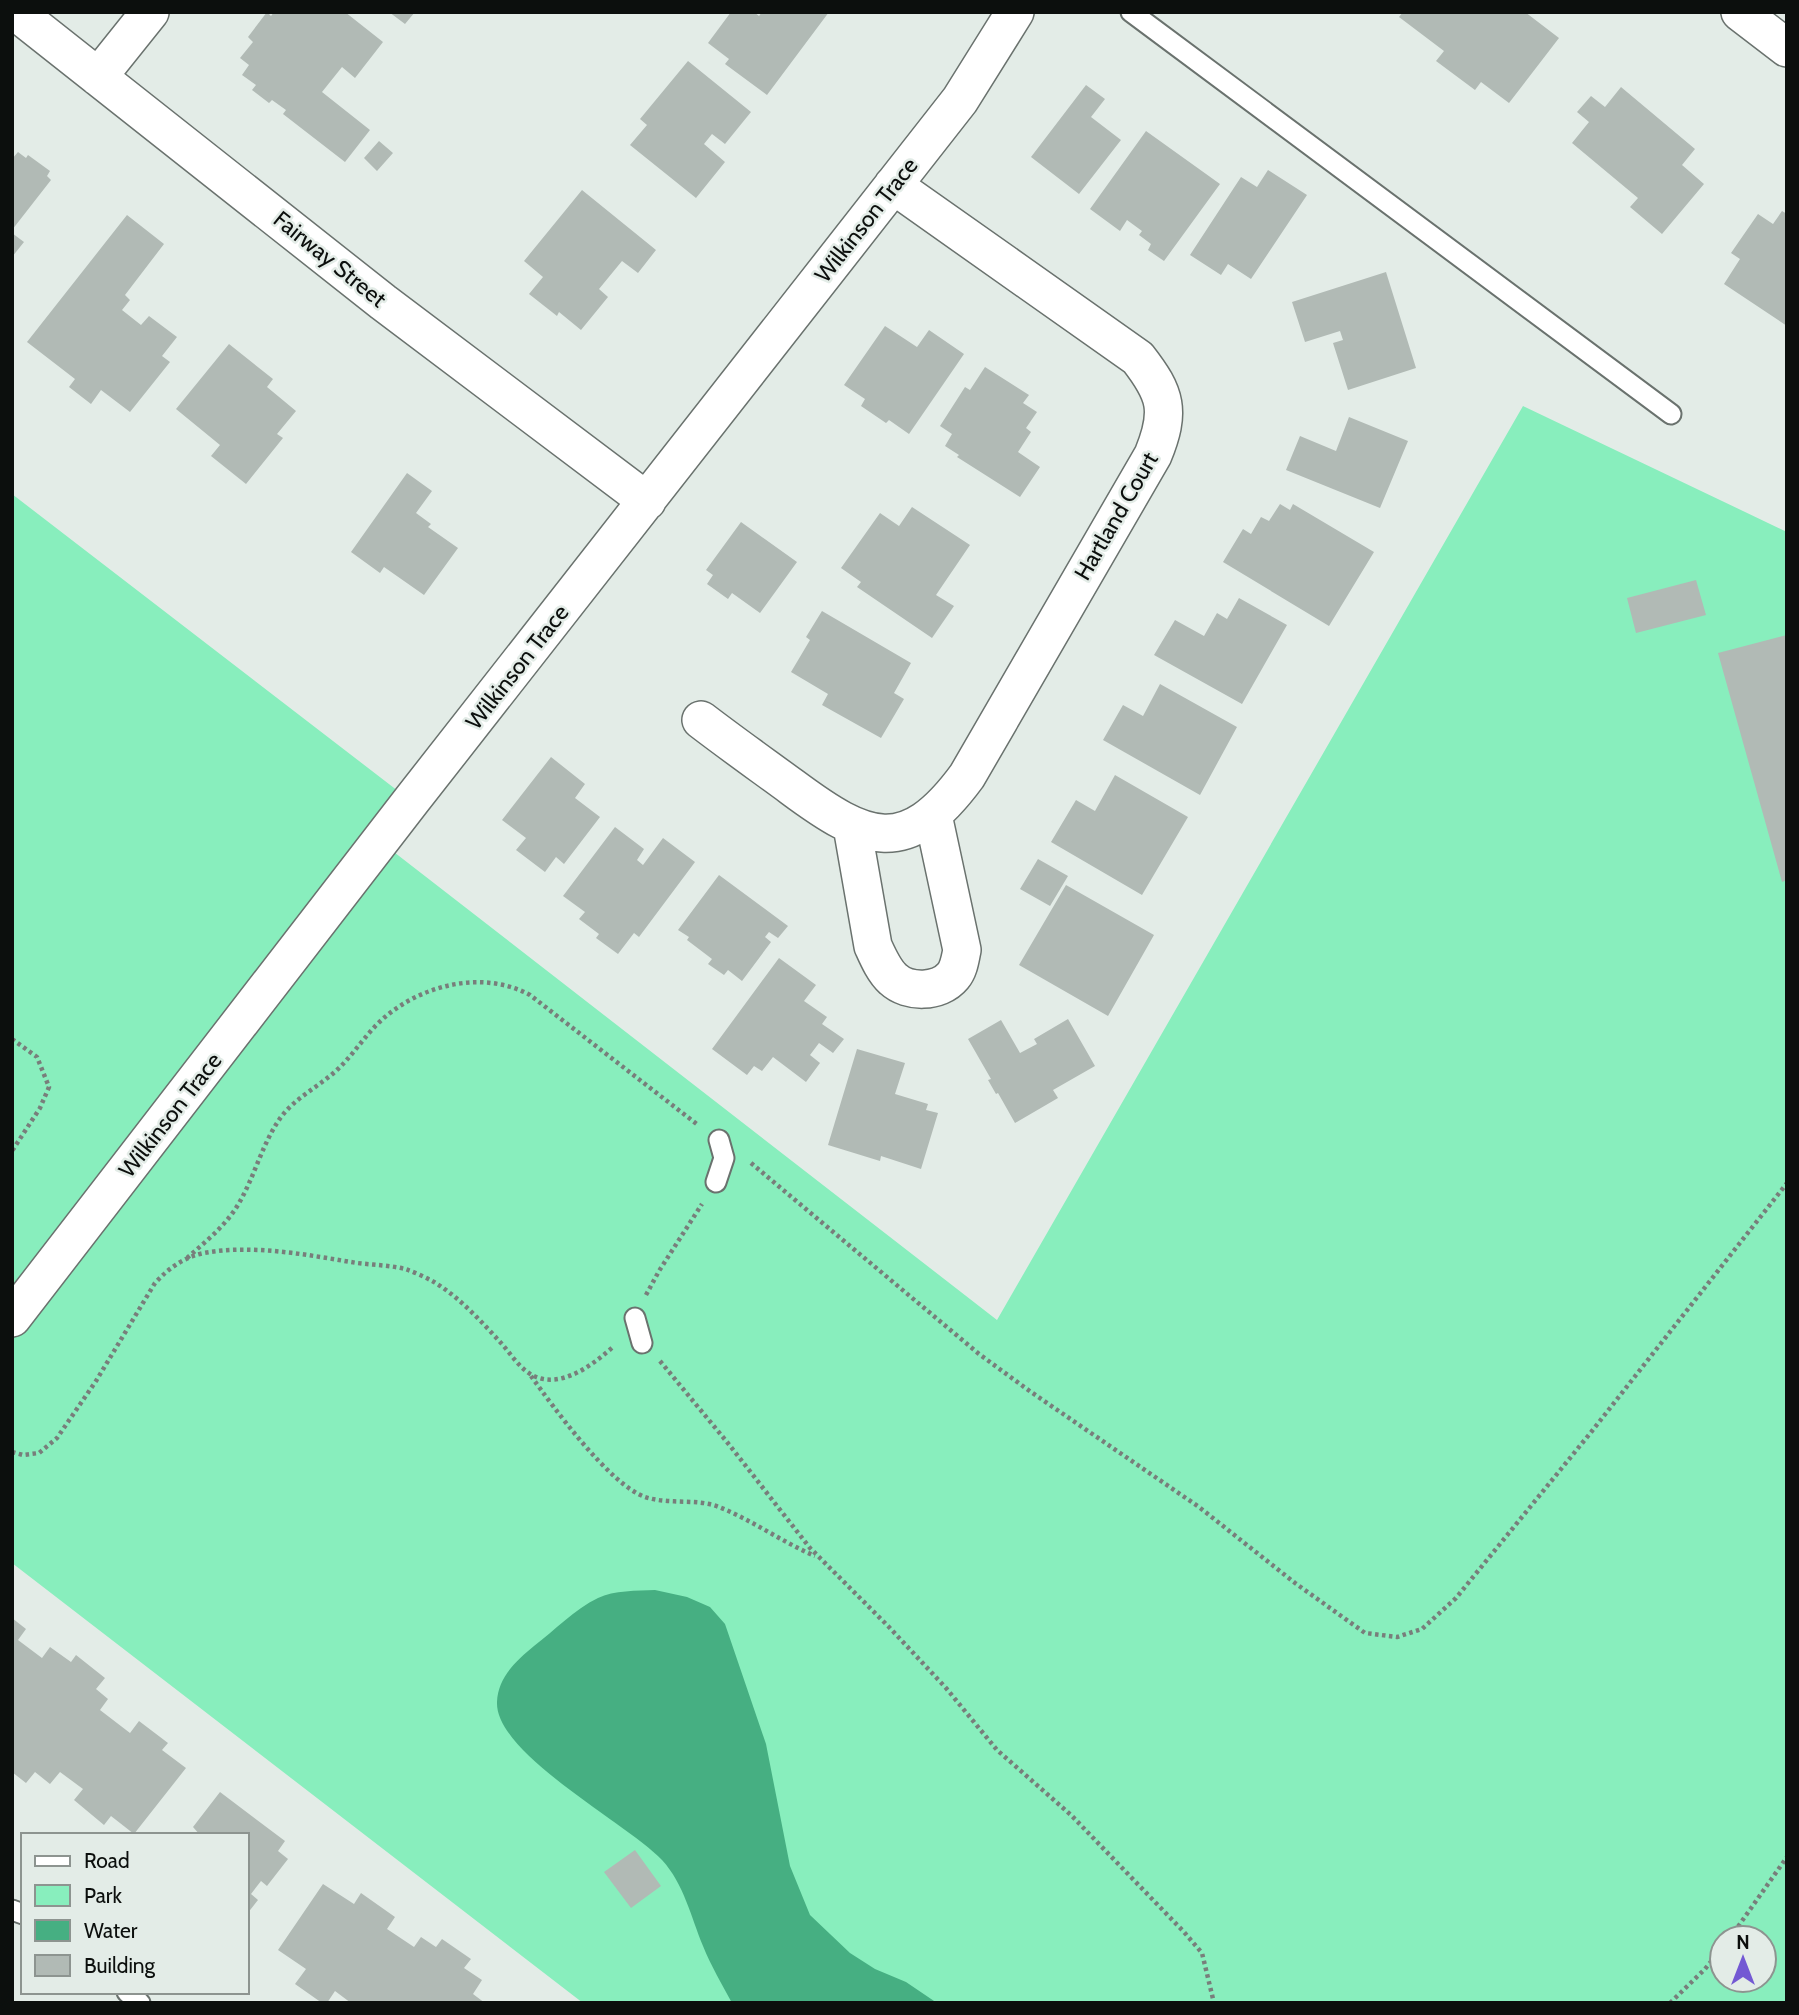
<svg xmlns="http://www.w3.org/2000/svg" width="1799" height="2015" viewBox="0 0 1799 2015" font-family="Cabin,sans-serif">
<rect width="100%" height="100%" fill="#e3ece7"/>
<!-- green -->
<path fill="#88eebd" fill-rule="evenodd" d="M1523,406L1787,532V2003H583L12,1563V494L411,801L381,842L997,1320ZM1722,1938H1764V1980H1722Z"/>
<!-- water -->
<path fill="#46af82" d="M655,1590L687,1597L710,1607L725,1624L766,1744L790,1866L810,1915L850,1953L875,1969L906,1982L937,2003H732C722,1984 711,1966 703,1946C691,1917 684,1884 662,1860C627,1823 495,1754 497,1702C498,1677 516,1661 534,1646C554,1631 575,1609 598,1598C614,1590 637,1591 655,1590Z"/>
<!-- building -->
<path fill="#b1bab5" d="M267,12L271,16L274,12H345L383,42L355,78L342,67L322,92L370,130L345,162L283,114L286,110L272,100L269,103L252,90L256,85L242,75L249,65L240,58L253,42L248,37Z
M389,12H415L405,24Z
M731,12H754L759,16L762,12H829L767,95L725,64L729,59L708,43Z
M1403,12H1525L1559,38L1509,103L1481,82L1475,90L1436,61L1444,51L1399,17Z
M688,61L751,112L725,144L712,134L704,144L725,162L696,198L630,145L647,125L640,119Z
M1086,85L1105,99L1091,117L1121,140L1079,194L1031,157Z
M1621,87L1695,149L1682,165L1704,184L1662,234L1630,207L1638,198L1572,143L1589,122L1577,112L1591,96L1605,107Z
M1146,131L1220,184L1164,261L1148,250L1151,244L1139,235L1142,231L1127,220L1120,231L1090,209Z
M379,141L393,153L377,171L364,158Z
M18,152L26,158L28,155L50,171L47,176L51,180L12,230V159Z
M1268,170L1307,195L1251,279L1228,264L1221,275L1190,255L1241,177L1257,187Z
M582,190L656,250L638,273L622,261L599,289L608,297L581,330L559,312L557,316L529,294L543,277L524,261Z
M1782,211L1787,214V326L1724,284L1740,259L1731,253L1758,214L1773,224Z
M127,215L164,244L125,295L130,300L122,310L141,325L149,316L177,337L162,356L170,362L130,412L101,390L91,404L69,387L75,379L27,342Z
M12,233L24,242L12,257Z
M1386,272L1416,368L1348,390L1333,343L1343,340L1340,331L1305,342L1292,302Z
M885,326L917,347L929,330L964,354L909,434L889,420L886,423L861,406L865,399L844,385Z
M229,344L273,379L267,387L296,411L277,434L283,438L246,484L211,456L220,445L176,409Z
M985,367L1029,395L1023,403L1037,412L1026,428L1031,432L1018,452L1040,467L1020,497L957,457L959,455L945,446L952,434L940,426L965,387L970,390Z
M1349,417L1408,441L1380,508L1286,470L1300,436L1336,451Z
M407,473L432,491L416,513L431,524L428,527L458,548L424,595L384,567L380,573L351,552Z
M1280,504L1290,510L1293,504L1374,552L1329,626L1223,562L1243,529L1251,534L1261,517L1269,521Z
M912,507L970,545L936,595L954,606L932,638L857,587L861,582L841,568L880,513L899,526Z
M741,522L797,562L760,613L732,593L728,599L707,584L713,575L706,570Z
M1696,580L1706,615L1636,633L1627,598Z
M1239,598L1287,625L1242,704L1154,655L1175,620L1204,636L1217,613L1227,619Z
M822,611L911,663L894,693L904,699L881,738L822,705L828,694L791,672L810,640L806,637Z
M1787,635V880L1782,882L1718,653Z
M1160,684L1237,727L1200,795L1103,740L1123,705L1143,716Z
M551,757L585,784L575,798L600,817L564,864L556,857L545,872L516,850L526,838L502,820Z
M1115,775L1188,817L1142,895L1051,842L1076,800L1095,811Z
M615,827L644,849L637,860L643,865L663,838L695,862L639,937L634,933L618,954L596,938L599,934L579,919L585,912L563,896Z
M1038,859L1068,876L1050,906L1020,889Z
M719,875L788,926L778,938L769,932L765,937L771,942L742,981L728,970L724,975L708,964L712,959L687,940L689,937L678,930Z
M1066,885L1154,935L1108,1016L1019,965Z
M779,958L816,985L804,1001L827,1017L822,1024L844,1039L833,1053L819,1043L810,1055L820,1063L806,1082L773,1057L762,1071L754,1066L747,1075L712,1049Z
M1068,1019L1095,1066L1053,1090L1058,1098L1015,1123L998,1093L996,1094L988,1080L991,1079L968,1039L1001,1020L1020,1053L1037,1044L1034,1039Z
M857,1049L905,1063L895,1094L928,1104L926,1110L938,1113L921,1169L881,1156L880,1161L828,1145Z
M12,1618L26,1629L18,1640L42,1658L50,1647L71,1662L76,1655L105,1678L96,1689L108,1699L100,1710L130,1733L139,1721L168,1743L162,1750L186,1768L134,1834L111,1816L104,1825L74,1800L83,1789L60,1772L50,1784L35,1772L26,1783L12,1772Z
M220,1792L285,1841L278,1851L288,1859L267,1886L261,1881L251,1894L258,1900L247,1914V1835H200L193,1827Z
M635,1850L661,1886L631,1908L604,1872Z
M323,1884L354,1904L361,1893L395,1917L387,1929L414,1947L421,1937L436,1947L442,1939L471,1959L464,1968L482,1980L473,1994L485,2003H351L335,1991L327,2003H322L295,1984L306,1969L278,1950Z"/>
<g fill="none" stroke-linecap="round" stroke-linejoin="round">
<!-- service casing -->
<g stroke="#6a726e" stroke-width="23">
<path id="service" d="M1131,12L1671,414
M716,1182L724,1158L719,1140
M635,1318L642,1343
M12,1910L23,1914
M127,1992L140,2003"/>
</g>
<!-- minor casing -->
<g stroke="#6a726e" stroke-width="40">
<path id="minor" d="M16,12L383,302L647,501
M1740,12L1787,48
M98,77L150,12
M701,720C731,743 762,765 792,787C866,842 906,859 967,776L1153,455C1171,411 1166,394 1138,358L893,185
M852,826L873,946C878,957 884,971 893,979C908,993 939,993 953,976C959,969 960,959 962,950L933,815
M12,1318L411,801L960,100L1015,12"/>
</g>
<!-- path -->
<path stroke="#787e7b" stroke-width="4.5" stroke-dasharray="3.5 3.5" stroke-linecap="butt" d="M12,1039L37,1057L49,1087L40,1108L12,1151
M751,1163L979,1354L1031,1392L1199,1507L1295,1583L1365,1633L1397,1637L1422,1629L1456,1598L1592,1431L1787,1183
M187,1258C204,1243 223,1228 236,1208C254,1180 261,1145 281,1117C296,1097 320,1086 338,1069C355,1053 367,1032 385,1017C424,984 484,970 530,995L698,1125
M646,1295L659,1271L702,1204
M660,1361L727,1442L810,1548L888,1626L946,1688L997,1750L1071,1815L1184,1932L1202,1953L1214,2003
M531,1376C554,1408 609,1484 645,1497C669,1505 697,1498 719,1507C752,1520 782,1542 815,1556
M12,1452L23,1455L39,1453L57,1438L96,1381L155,1283C169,1268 184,1257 204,1253C253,1244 308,1255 357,1263C373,1265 389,1265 405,1269C414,1272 425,1277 434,1282C459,1297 481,1321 501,1343C512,1355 522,1373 539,1378C566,1386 595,1363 614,1346
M1730,1938L1787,1857
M1670,2003L1705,1969L1722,1948"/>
<!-- service -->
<use href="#service" stroke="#fff" stroke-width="19"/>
<!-- minor -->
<use href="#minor" stroke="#fff" stroke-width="37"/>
</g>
<g text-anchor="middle" stroke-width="5" stroke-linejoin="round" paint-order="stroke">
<!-- street labels -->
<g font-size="23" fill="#0c0f0d" stroke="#e3ece7">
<text transform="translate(866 220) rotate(-52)" y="8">Wilkinson Trace</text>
<text transform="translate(330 259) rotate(39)" y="8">Fairway Street</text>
<text transform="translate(1116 516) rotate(-60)" y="8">Hartland Court</text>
<text transform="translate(517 667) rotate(-52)" y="8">Wilkinson Trace</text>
<text transform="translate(170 1115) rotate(-52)" y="8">Wilkinson Trace</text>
</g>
</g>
<!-- border -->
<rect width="1799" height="2015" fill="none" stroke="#0c0f0d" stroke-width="28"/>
<!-- legend -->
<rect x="21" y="1833" width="228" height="161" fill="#e3ece7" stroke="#8d9490" stroke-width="2"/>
<rect x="35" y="1856" width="35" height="10" fill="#ffffff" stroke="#8d9490" stroke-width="2"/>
<text x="84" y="1868" font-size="21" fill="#0c0f0d">Road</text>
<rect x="35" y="1885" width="35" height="21" fill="#88eebd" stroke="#8d9490" stroke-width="2"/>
<text x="84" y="1903" font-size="21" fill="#0c0f0d">Park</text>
<rect x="35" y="1920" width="35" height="21" fill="#46af82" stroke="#8d9490" stroke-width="2"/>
<text x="84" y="1938" font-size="21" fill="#0c0f0d">Water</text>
<rect x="35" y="1955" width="35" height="21" fill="#b1bab5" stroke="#8d9490" stroke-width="2"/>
<text x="84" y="1973" font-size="21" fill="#0c0f0d">Building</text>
<!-- north arrow -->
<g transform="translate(1743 1959)"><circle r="33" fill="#e3ece7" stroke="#8d9490" stroke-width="2"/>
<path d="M0-5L12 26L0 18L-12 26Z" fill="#7359d3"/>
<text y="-10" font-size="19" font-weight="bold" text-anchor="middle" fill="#0c0f0d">N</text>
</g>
</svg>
